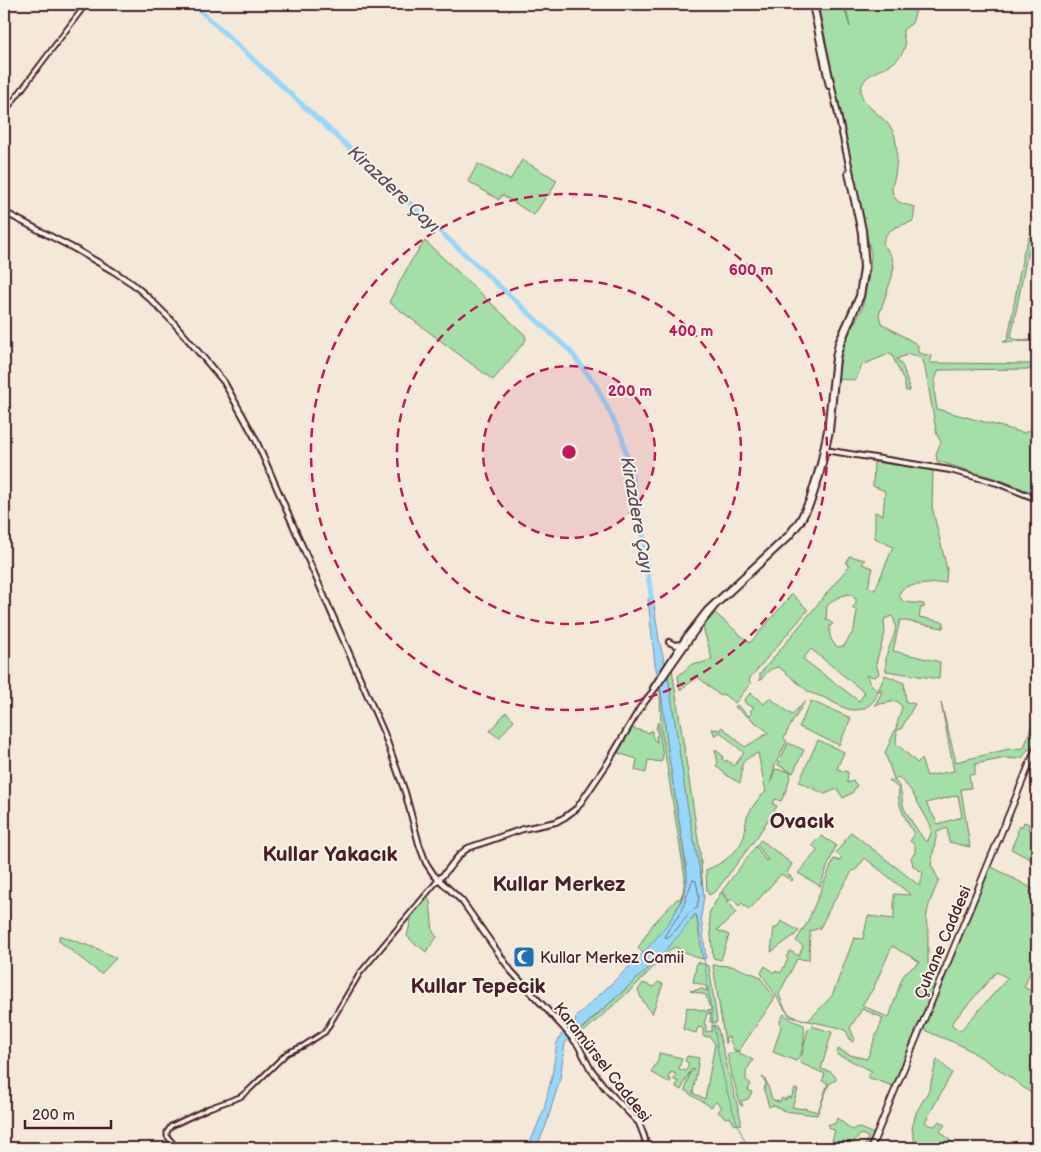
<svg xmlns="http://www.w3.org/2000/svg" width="1041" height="1152" viewBox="0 0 1041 1152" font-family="'Balsamiq Sans',sans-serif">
<rect width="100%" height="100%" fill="#f4e8d8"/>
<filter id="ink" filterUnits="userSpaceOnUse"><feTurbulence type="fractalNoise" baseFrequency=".02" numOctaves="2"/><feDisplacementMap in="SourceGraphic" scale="10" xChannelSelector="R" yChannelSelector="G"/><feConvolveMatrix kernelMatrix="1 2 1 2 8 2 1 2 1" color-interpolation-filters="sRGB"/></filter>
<g filter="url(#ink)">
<!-- green -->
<path fill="#a3dfa6" stroke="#767f68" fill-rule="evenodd" d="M818,4H843L850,27L845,4H892L916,10L912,23L903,30C902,37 907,43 904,49C897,70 868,68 862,85C854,106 891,116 895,137C898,149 897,162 895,175C894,180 892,186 892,190C893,194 894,198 897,200C901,205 909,205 915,207L913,221C899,227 886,227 883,243L892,257L894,266L892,277L879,315L881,323L918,345V353L932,356L930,363L1037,364V369L939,370C932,382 935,396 937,409L1024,433L1031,429L1037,418V469L1030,478L1037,481V494L997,479L937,461L936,454L941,442L937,435L924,363L920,357L909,354L897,359L903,367L910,391H906L904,381L891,353L862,365L856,380L837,379L844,342L862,309L870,269L871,254Z
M522,160L557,180L549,195H547L534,215L502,195L499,200L468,181L478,164L510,180Z
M1037,229V233L1027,255L1011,337L1012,339L1037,341L1003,342L1007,340L1008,338L1023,254L1029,237Z
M425,241L525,335L526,340L493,380L389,302L411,261Z
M874,462L933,470L932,507L947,569L946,582L908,586L901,590L899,595L903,602L924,604V608L921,607L919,617L944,622L943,628L900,620L893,651L940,662L939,679L886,671C886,666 885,659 887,654C890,641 901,630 892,616L884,619L885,633L876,663L879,674L874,677L866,675L870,683L878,691L885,675L904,683L906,702L915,704L901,729L897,730L896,743L917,763L921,759L927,776L954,771L941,703L956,762L1009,749L1024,748L1037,709V738L1032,750L1028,749L1023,757L1016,759L1006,758L975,764V774L969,775L971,788L961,789L970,847L949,842L947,828L937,832L931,865L939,880C934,892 922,916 928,929V965L941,971L893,1086L867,1077L872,1071C860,1066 850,1059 837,1055L838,1049L850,1055L867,1059L883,1018L862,1009L850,1028L855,1040L853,1042L850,1040L847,1032L841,1028L790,1017L761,973L765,966L774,973L775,971L781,973L788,959L786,957L790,951L799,956L803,946L796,941L807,923L834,859L840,861L842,859L836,853L851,832L920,886L923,873L913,866L911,857L915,853V845L910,841L914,835C908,821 896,807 899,789L889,780L895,781C904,791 900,799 905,810C911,821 918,831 925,841H928L931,833V826L910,789L898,777L894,779L885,753L896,728L902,707L897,701L875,705L881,694V690L878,691C875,706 859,714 845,708C839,706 833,702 827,699C822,696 814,695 809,692C799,684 789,675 779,667C768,668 765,675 760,681V674L850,565L846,564L849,556L865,560L862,564L873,568L868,587L875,590L893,547L875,538V512L883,515L885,491L873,486ZM849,594L856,599V604L852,608L857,611L854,630L844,646L837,647C830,640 829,636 830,626L833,624L826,619L827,606C834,599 839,596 849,594ZM811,649L865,693L859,701L803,659ZM958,795L962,817L938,824L926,803ZM865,858L911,895L894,894V919L868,916L863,939L854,938L832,996L808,1021C787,1015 787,1015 779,994L797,959L809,960L810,931L820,928L831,906L853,870L855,871ZM892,946L920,962L906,972L902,978L889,1018L862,1005L873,989Z
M792,594L807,609V611L750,678L749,681L751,683L735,703L723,694L719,695L698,677L680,690L678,676L692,664L702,663L712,659L703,627L715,613L750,643Z
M672,669L700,852L703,889L687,804L668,675Z
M660,686L669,757L687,876C684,905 664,934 643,953L638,948L653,924L677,899H680L683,892L685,878L661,729L660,692L658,689Z
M751,693L764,704L770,698L792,715L805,701C798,713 790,725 784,738L787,741L775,765L770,785L775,769L791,772L787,789L781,801L775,799L773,804L777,806L757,837L716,891L709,895L707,891L706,870C723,863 737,854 744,837C746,830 745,823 747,817C751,809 759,796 766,792L758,753C735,763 745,765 740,783L729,777L716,766L718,763L715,749L723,756L722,759L726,762L727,760L734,766L744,753L720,732L715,736L712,729L720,730L722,727L745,747L768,733L767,731L735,707L737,705L749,716L752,713L750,711L754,707L746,704L744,700Z
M811,701L851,718L839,745L799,727Z
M506,712L514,720L499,738L490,731Z
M658,722L663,756L661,762L648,760L646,773L635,770L637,759L618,753L632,728L649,733L650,731H652V736L655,741L657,742L656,736L658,735L656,729Z
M818,740L844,752L837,769L848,772L847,783L853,781L857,785L852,793L843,798L837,789L825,794L799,782Z
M788,743L804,750L793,773L778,765Z
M1037,818V863L1011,849L1018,833L1017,832L1019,826L1022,827L1024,822L1029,824L1028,829L1032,830L1035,829Z
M821,836L836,845L820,886L798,873L818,850L812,845Z
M761,840L792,864L787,873L793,879L792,881L781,874L749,910L742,903L739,906L733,899L729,901L722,891L756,846L766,861L768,860L757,844Z
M990,867H992L1037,891V956L1024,987L1037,994V1098C1013,1079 989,1061 962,1046C950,1040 935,1036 923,1029ZM996,972L1008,978L960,1031L951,1024Z
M721,892L736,912L727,922L717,930L729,935L721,960L713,958L709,913Z
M427,898L430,901L433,932L437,937L426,952L418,945L417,946L407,936L413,911Z
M696,914L703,959L695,957L675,947L671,949L636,985L577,1038L574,1036L651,966Z
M781,921L799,931L795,935L771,952L774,928H777Z
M59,936H61L98,949L116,958L101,974L59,941Z
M697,962L709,966L717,1021L716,1023L710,1022L711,1014L707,1013L704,1024L706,1025V1032L712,1031V1025L717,1026L741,1120V1124L738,1125L734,1124L730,1117L726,1118L718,1112L722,1107L716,1102L711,1107C703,1101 692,1097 685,1090L690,1073L694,1070L691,1069L681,1090L676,1087L678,1081L674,1080L676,1074L671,1072L668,1078L671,1079L670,1083L651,1072L658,1061L659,1053L682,1058L679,1069L686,1071L689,1063L685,1061L687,1056L699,1058L693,1093L705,1099L715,1044L710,1037L703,1036V1028L698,1027L696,1033L683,1029L687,1007L706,1011L712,1010L711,1007L709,1006L706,995L690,991L702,989L707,991L706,986L693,982Z
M713,965L732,966L759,976L775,998L738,1052L753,1060L746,1071V1080L751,1084L748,1090L752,1092L748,1099L741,1101L743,1106L740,1105L727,1054L738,1051L734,1050L729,1037L725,1038L727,1043H725Z
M658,982L663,984L652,1014L641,998L638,990L643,983L654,987Z
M784,1014L791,1020L804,1025C805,1036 804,1053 796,1061L773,1052L781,1027L780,1021Z
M811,1026L832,1032L821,1069L831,1072L836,1077V1080L829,1084L817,1115L784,1111L773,1105L769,1107L764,1090L766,1083L762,1078L763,1077C770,1084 768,1092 773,1100L780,1102L782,1098L786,1100L787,1097L791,1098L795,1089L798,1090L792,1107L803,1109V1108L818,1112L828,1083L822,1081L825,1074L800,1063L808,1029Z
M937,1059L952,1073L925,1122L929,1125L935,1126L939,1121L945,1125L940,1131L953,1143L950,1148H916L912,1129L916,1113L929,1090Z
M837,1118L851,1129L853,1130L857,1127L874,1134L868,1148H864L868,1137L861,1134L854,1142L852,1148H847L832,1141L835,1130L830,1129L828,1127L829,1124H835Z"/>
<!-- water -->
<path fill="#99d7fa" stroke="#798da7" d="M653,598L659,640L668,676L687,804L703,889L704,896L701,916L706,958L703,959L697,916L695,914L682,932L651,966L565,1043L560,1079L545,1128L536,1148H528L544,1109L552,1076L557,1043L561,1035L576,1022L575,1018C606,987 678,929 686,887C688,879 687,872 686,864L669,757L661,691L655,664L648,599Z"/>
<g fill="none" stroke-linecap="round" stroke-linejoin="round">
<!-- shore -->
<path stroke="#6a697e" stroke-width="1" d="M693,880L696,881L699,896L697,908C684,913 679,932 666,938L665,935L681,912Z"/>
<!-- stream -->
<path stroke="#798da7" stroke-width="1" d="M704,958L713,1024
M714,1025C719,1065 730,1112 748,1148"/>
<!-- river -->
<path stroke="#99d7fa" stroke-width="5" d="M193,4L570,351L596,385L622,437L639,506L652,603"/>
<!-- tertiary casing -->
<g stroke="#4a1f2b" stroke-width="7">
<path id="tertiary" d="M4,113L86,4
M177,1148L167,1136V1132L171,1126L209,1108L240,1097L249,1090L287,1053L303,1046L325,1032L360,973L439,879"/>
</g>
<!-- secondary casing -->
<g stroke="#4a1f2b" stroke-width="8">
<path id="secondary" d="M812,4L829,86
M4,212L75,249L113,271L133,284L149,298L173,322L224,382L255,438L384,733L405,792L419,844L426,863L434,875L462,901L511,971L563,1027L578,1045L590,1068L606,1089L639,1123L644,1136L647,1148
M825,450L950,470L997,483L1037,499
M669,642L675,645L681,644
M653,688L686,637L707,610L788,535L800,519L809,500L820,464L827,430L835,358L838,343L859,296L863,268L861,233L848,173
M439,879C450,870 455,856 468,848L523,829L556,822L565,817L577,808L607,764L640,708L657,686L696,630L716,605L790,536L801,522L811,503L820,476L830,431L837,358L841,344L861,296L866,268L863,230L814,4"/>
</g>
<!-- primary casing -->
<g stroke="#4a1f2b" stroke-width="8">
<path id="primary" d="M871,1148L1037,746"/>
</g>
<!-- tertiary -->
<use href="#tertiary" stroke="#f7f3e8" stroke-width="3"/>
<!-- secondary -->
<use href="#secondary" stroke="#f7f3e8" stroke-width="4"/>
<!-- primary -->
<use href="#primary" stroke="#f7f3e8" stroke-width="4.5"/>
</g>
</g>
<!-- distance rings -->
<circle cx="569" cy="452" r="86" fill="#c2185b" fill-opacity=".12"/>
<g fill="none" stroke="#c2185b" stroke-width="2.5" stroke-dasharray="9 6">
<circle cx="569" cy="452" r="86"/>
<circle cx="569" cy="452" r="172"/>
<circle cx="569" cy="452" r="258"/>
</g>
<!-- icons -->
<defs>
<g id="mosque-square" transform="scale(1.125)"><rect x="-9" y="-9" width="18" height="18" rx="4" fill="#1f6fb2" stroke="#f7f3e8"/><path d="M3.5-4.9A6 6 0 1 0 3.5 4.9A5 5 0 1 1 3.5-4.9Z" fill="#fff"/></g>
</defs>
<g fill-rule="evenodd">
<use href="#mosque-square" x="524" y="957"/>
</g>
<g text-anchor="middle" stroke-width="4" stroke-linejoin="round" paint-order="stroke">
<!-- street labels -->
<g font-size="16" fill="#4a1f2b" stroke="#f7f3e8">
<text transform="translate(942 942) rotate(-67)" y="6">Çuhane Caddesi</text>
<text transform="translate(603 1062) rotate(52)" y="6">Karamürsel Caddesi</text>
</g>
<!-- poi labels -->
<g font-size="16" fill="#4a1f2b" stroke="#f7f3e8" text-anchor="start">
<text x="540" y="963">Kullar Merkez Camii</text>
</g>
<!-- water labels -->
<g font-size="18" font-style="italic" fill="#5e4d5f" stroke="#f7f3e8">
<text transform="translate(394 189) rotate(43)" y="6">Kirazdere Çayı</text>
<text transform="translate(637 515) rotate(80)" y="6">Kirazdere Çayı</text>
</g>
<!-- district labels -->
<g font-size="21" font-weight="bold" fill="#4a1f2b" stroke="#f7f3e8">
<text x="802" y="828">Ovacık</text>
<text x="330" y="861">Kullar Yakacık</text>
<text x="559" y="891">Kullar Merkez</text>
<text x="478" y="993">Kullar Tepecik</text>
</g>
</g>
<circle cx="569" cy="452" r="8" fill="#c2185b" stroke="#f7f3e8" stroke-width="2.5"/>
<g font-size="15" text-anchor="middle" font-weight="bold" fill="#c2185b" stroke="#f7f3e8" stroke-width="4" stroke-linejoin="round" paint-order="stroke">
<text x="751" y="275">600 m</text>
<text x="691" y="336">400 m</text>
<text x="630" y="396">200 m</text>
</g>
<!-- margin -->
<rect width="1041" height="1152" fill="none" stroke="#f7f3e8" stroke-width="20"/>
<rect x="10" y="10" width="1021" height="1132" fill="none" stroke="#4a1f2b" stroke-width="2" filter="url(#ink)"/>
<!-- scale -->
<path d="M25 1120v8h86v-8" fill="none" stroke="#4a1f2b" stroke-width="2.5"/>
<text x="32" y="1120" font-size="15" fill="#4a1f2b" stroke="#f7f3e8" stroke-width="4" paint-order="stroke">200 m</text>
</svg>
